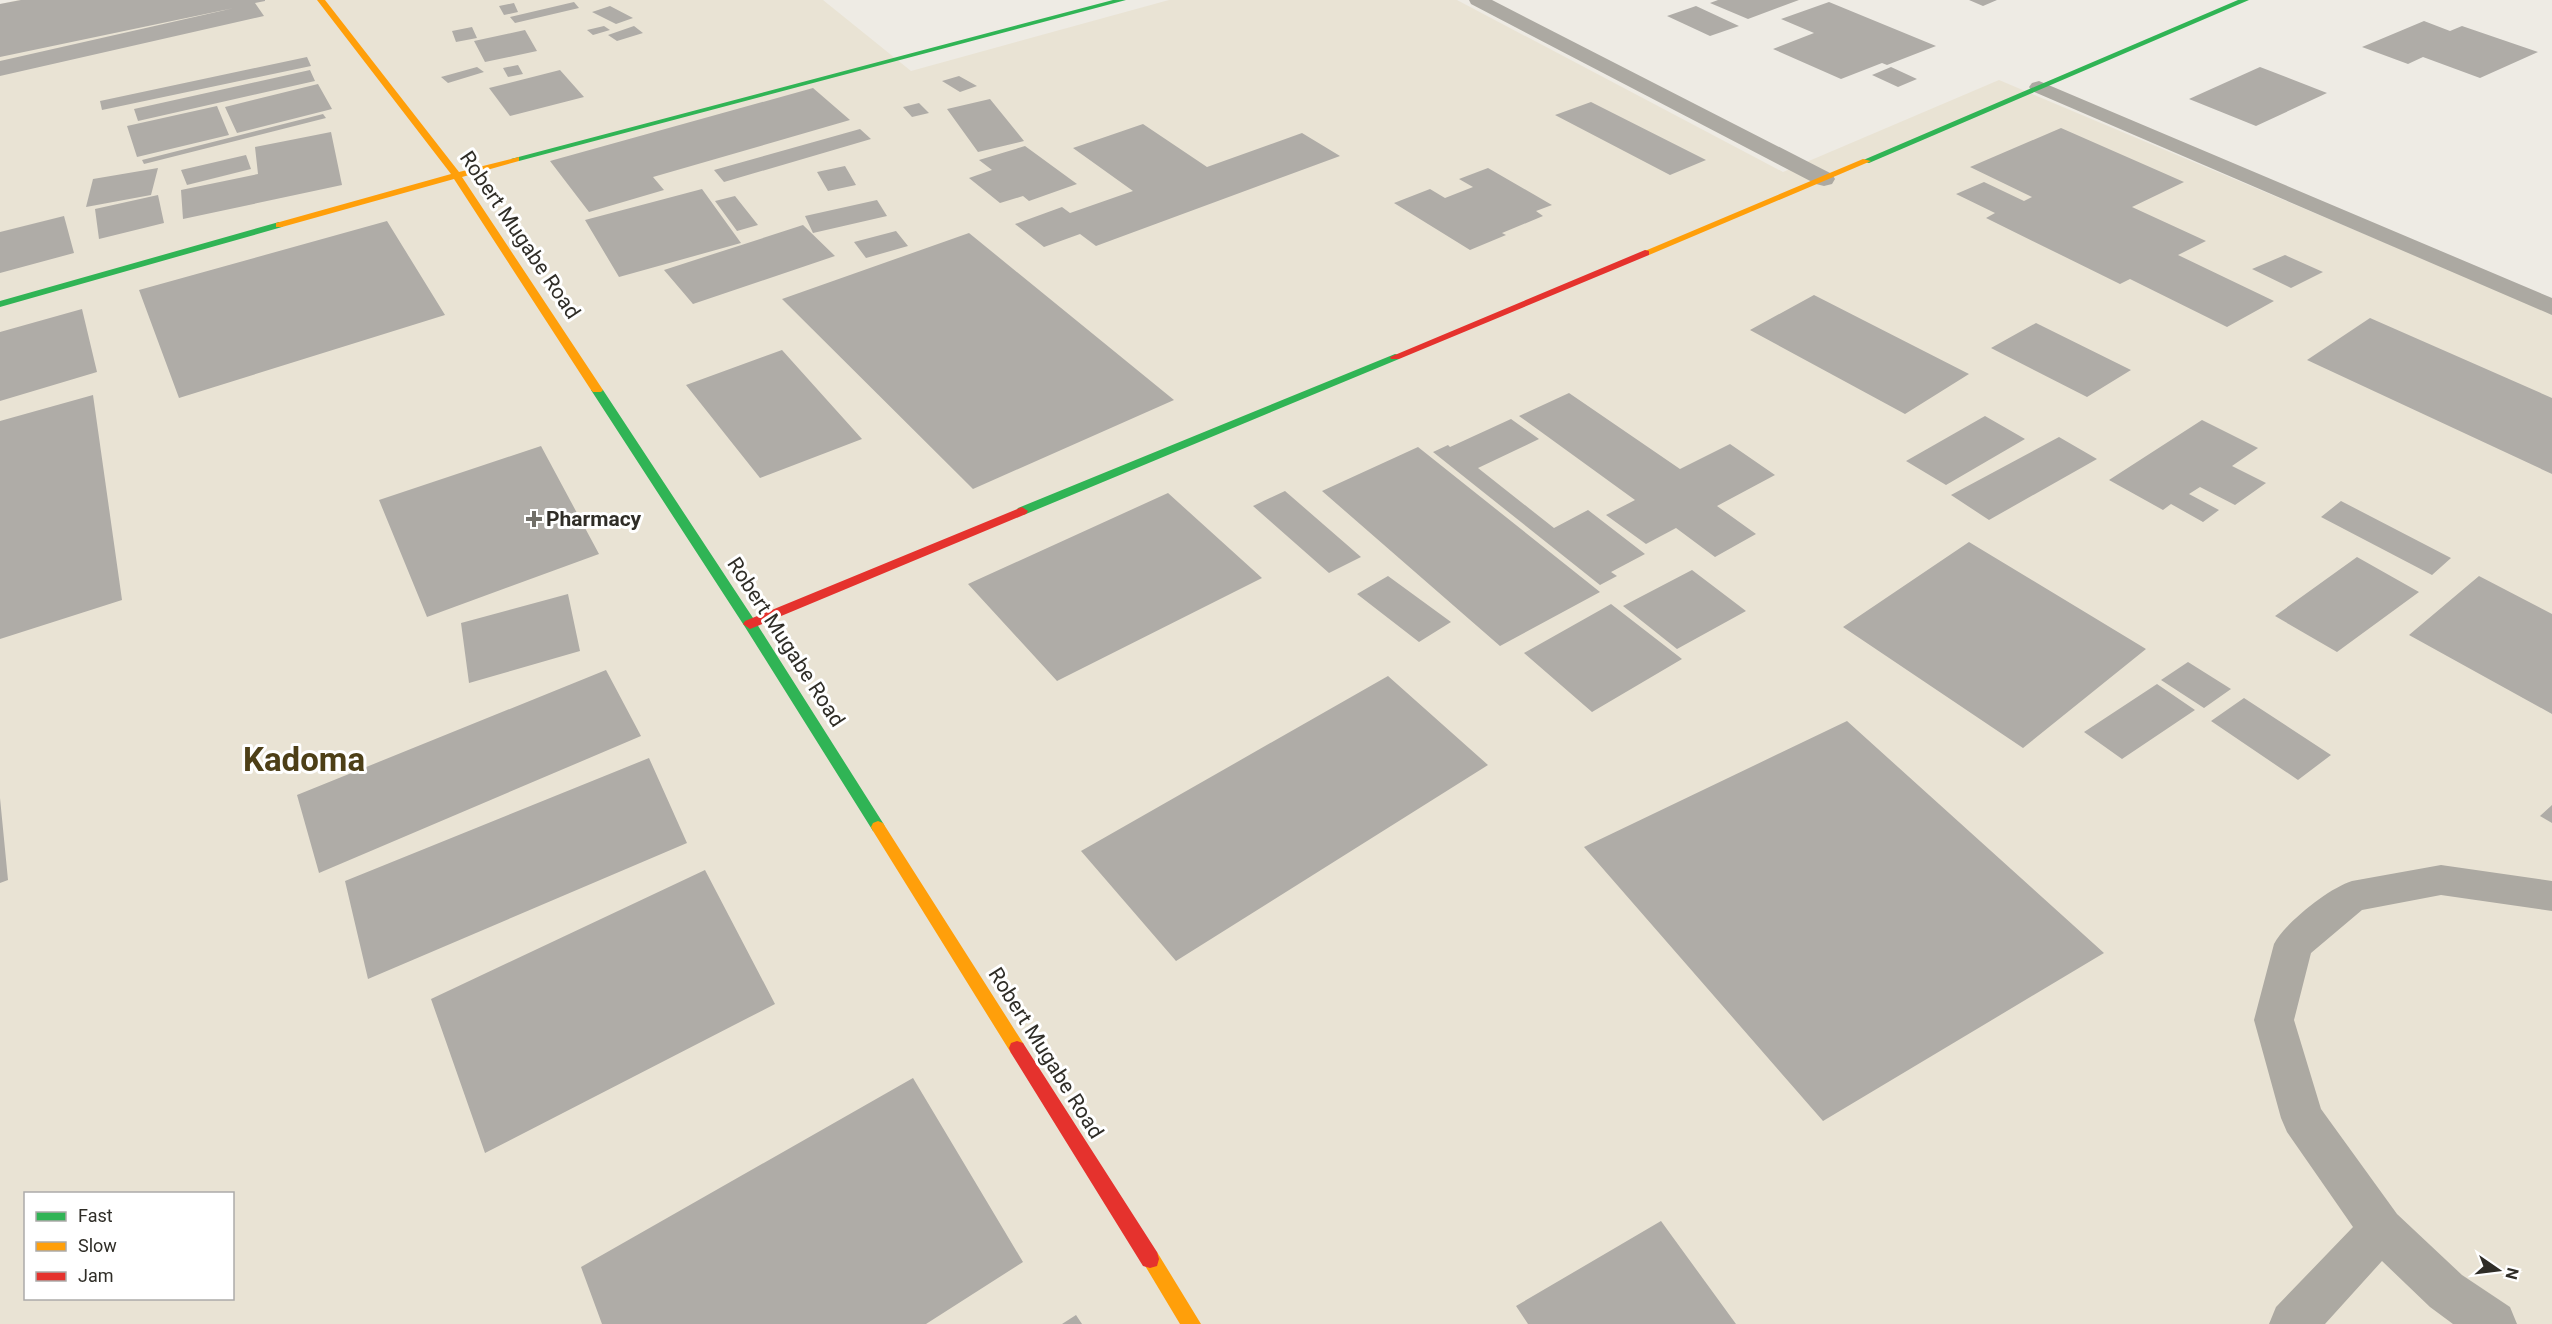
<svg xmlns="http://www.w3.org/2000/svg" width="2552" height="1324" viewBox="0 0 2552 1324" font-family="Roboto,sans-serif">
<rect width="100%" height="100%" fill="#eeebe4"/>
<!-- built -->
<path fill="#e9e3d4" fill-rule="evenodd" d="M18,0H823L911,71L1169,0H1457L1783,172L1999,80L2552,313V1324H0V4ZM26,1194H232V1298H26Z"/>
<!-- building -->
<path fill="#afaca7" d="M21,0H265V1L255,3L264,16L0,76V61L234,8L0,57V4Z
M1718,0H1799L1748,19L1710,3Z
M1969,0H1997L1983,6Z
M574,2L579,8L515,23L510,17Z
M1829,2L1936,46L1887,65L1882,63L1841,79L1773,49L1814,33L1781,19Z
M514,3L518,12L504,15L499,6Z
M610,6L633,18L616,24L592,12Z
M1696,6L1739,26L1710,36L1667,16Z
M2424,21L2450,31L2462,26L2538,52L2480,78L2423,57L2408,64L2362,47Z
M604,26L610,30L593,35L587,30Z
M634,26L643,33L617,41L608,35Z
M472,27L477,38L456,42L452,31Z
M525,30L537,51L485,62L474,41Z
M307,57L311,66L102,110L100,101Z
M518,65L523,74L508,77L503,68Z
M477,67L484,72L448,83L441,77Z
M1891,67L1917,79L1898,87L1872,75Z
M2260,67L2327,93L2256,126L2189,99Z
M310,70L315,81L138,121L134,109Z
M560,70L584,97L510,116L489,88Z
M959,76L977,86L960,92L942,81Z
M318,84L332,109L237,133L225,107Z
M813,88L850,120L653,177L664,190L589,212L550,161Z
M990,99L1024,141L978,152L947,109Z
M1591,102L1706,160L1670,175L1555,115Z
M919,103L929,113L912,117L903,107Z
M217,106L229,135L137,157L127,126Z
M323,114L326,118L144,164L142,160Z
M1143,124L1207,167L1302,133L1340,156L1096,246L1080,234L1044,247L1015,224L1062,207L1070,213L1133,191L1073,148Z
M2061,128L2184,182L2132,207L2206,241L2178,255L2274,301L2227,327L2130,279L2120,284L1986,218L1995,213L1956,194L1984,182L2024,201L2032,197L1970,167Z
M860,129L871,139L724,182L714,170Z
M331,132L342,185L183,219L181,190L258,174L255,147Z
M1025,146L1077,184L1029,201L1023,196L1000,203L969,178L992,170L979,160Z
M246,155L251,169L187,185L181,170Z
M845,166L856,185L828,191L817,172Z
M158,168L151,195L86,207L93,179Z
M1488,168L1552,205L1536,211L1543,216L1502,233L1506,235L1470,250L1394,203L1430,189L1445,198L1473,187L1459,179Z
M702,189L741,243L619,277L585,220Z
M158,195L164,223L99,239L95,209Z
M735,196L758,225L737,231L715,201Z
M877,200L887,216L813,233L805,216Z
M64,216L74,253L0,273V232Z
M387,221L445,315L179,398L139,290Z
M803,225L835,256L693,304L664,270Z
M896,231L908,246L866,258L854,242Z
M969,233L1174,400L973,489L782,299Z
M2285,255L2323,272L2291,288L2252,269Z
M1814,295L1969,374L1905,414L1750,330Z
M82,309L97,372L0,401V332Z
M2370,318L2552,398V474L2307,360Z
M2036,323L2131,370L2087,397L1991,348Z
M782,350L862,439L760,478L686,385Z
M1569,393L1680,469L1730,444L1775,475L1717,506L1756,534L1715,557L1676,528L1646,544L1606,515L1635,500L1519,416Z
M93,395L122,600L0,639V421Z
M1985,416L2025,439L1946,485L1906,461Z
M1511,419L1539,439L1478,468L1554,528L1588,510L1645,554L1611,572L1617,576L1600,585L1433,452L1448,445L1450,447Z
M2202,420L2258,448L2232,466L2266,483L2235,505L2200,487L2189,494L2219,510L2203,522L2171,504L2163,510L2109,480Z
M2059,437L2097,459L1989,520L1951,495Z
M541,446L599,554L427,617L379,500Z
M1418,447L1600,592L1500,646L1322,491Z
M1285,491L1361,557L1329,573L1253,506Z
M1168,493L1262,578L1057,681L968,584Z
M2341,501L2451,558L2432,575L2321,517Z
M1969,542L2146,649L2023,748L1843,627Z
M2357,557L2419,592L2337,652L2275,616Z
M1692,570L1746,611L1677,649L1623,606Z
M1388,576L1451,622L1419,642L1357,594Z
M2479,576L2552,614V714L2409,635Z
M568,594L580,651L469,683L461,623Z
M1611,604L1682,659L1592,712L1524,653Z
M2188,662L2231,689L2204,708L2161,680Z
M606,670L641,736L319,873L297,795Z
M1388,676L1488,765L1176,961L1081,851Z
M2157,684L2195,710L2122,759L2084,732Z
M2244,698L2331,755L2298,780L2211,721Z
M1847,721L2104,953L1823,1121L1584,847Z
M649,758L687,843L368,979L345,881Z
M0,798L8,880L0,883Z
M2552,805V823L2540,816Z
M705,870L775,1004L485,1153L431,999Z
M913,1078L1023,1262L926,1324H602L581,1267Z
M1661,1221L1736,1324H1528L1516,1306Z
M1076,1315L1082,1324H1062Z"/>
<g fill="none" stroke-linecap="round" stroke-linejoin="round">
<!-- street -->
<path fill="#aca9a2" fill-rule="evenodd" d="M1469,0H1492L1832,174L1835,179L1832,184L1824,186L1816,184L1471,4Z
M2039,81L2552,298V315L2032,91L2029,87L2032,83Z
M2441,865L2552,881V911L2441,895L2362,910L2311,953L2294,1020L2321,1109L2397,1214L2462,1275L2510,1307L2517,1324H2453L2430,1307L2382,1261L2325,1324H2269L2276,1307L2353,1227L2287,1132L2281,1118L2254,1020L2274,944C2285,923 2329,888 2352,881Z"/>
<!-- fast -->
<path fill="#30b455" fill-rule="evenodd" d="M1113,0H1126L519,161L511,159Z
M2238,0H2249L1869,163L1861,161Z
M279,222L284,225L282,227L0,307V301Z
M1395,354L1399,355V359L1026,514L1022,515L1016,511L1018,508Z
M597,387L603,390L755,621L883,823L885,827L883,831L878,833L873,831L745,627L591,390Z"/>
<!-- slow -->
<path fill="#ff9f0a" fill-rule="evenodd" d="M317,0H325L459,172L519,157V161L462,177L603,390L601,392H593L591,390L454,179L282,227H276V223L451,174Z
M1863,159L1871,161L1649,255H1641L1640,253Z
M878,821L883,823L1023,1043L1025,1048L1023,1053L1017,1055L1011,1053L873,831L871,827L873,823Z
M1150,1250L1157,1252L1201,1324H1180L1141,1259L1143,1252Z"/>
<!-- jam -->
<path fill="#e5322d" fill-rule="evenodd" d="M1645,250L1649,251V255L1399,359H1391L1390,357Z
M1022,507L1028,511L1026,514L755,627L750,629L743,624L745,621Z
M1017,1041L1023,1043L1157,1252L1159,1259L1157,1266L1150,1268L1143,1266L1011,1053L1009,1048L1011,1043Z"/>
</g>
<!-- markers -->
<path fill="#727069" stroke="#fff" stroke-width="2" d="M531 510h6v6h6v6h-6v6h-6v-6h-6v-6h6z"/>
<g text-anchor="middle" stroke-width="6" stroke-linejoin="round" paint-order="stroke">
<!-- street labels -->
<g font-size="21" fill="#2f2d27" stroke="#fff">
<text transform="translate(520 235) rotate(56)" y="7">Robert Mugabe Road</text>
<text transform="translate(786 642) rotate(57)" y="7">Robert Mugabe Road</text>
<text transform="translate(1046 1053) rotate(58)" y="7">Robert Mugabe Road</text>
</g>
<!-- poi labels -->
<g font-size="21" font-weight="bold" fill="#2f2d27" stroke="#fff" text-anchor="start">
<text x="546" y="526">Pharmacy</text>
</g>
<!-- town labels -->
<g font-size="33" font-weight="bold" fill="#4d3f17" stroke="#fff">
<text x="304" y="771">Kadoma</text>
</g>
</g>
<!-- legend -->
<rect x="24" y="1192" width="210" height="108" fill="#ffffff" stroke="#acaba9" stroke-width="1.5"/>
<rect x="36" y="1212" width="30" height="9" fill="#30b455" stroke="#acaba9" stroke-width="1.5"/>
<text x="78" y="1222" font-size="18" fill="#2f2d27">Fast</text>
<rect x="36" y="1242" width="30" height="9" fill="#ff9f0a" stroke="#acaba9" stroke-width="1.5"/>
<text x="78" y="1252" font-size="18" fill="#2f2d27">Slow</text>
<rect x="36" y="1272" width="30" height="9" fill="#e5322d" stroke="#acaba9" stroke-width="1.5"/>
<text x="78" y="1282" font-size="18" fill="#2f2d27">Jam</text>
<!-- north arrow -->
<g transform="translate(2498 1270) rotate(104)" stroke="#ffffff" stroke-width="4.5" paint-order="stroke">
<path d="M0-4.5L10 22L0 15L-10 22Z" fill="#2f2d27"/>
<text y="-9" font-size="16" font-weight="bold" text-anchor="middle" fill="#2f2d27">N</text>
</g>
</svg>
